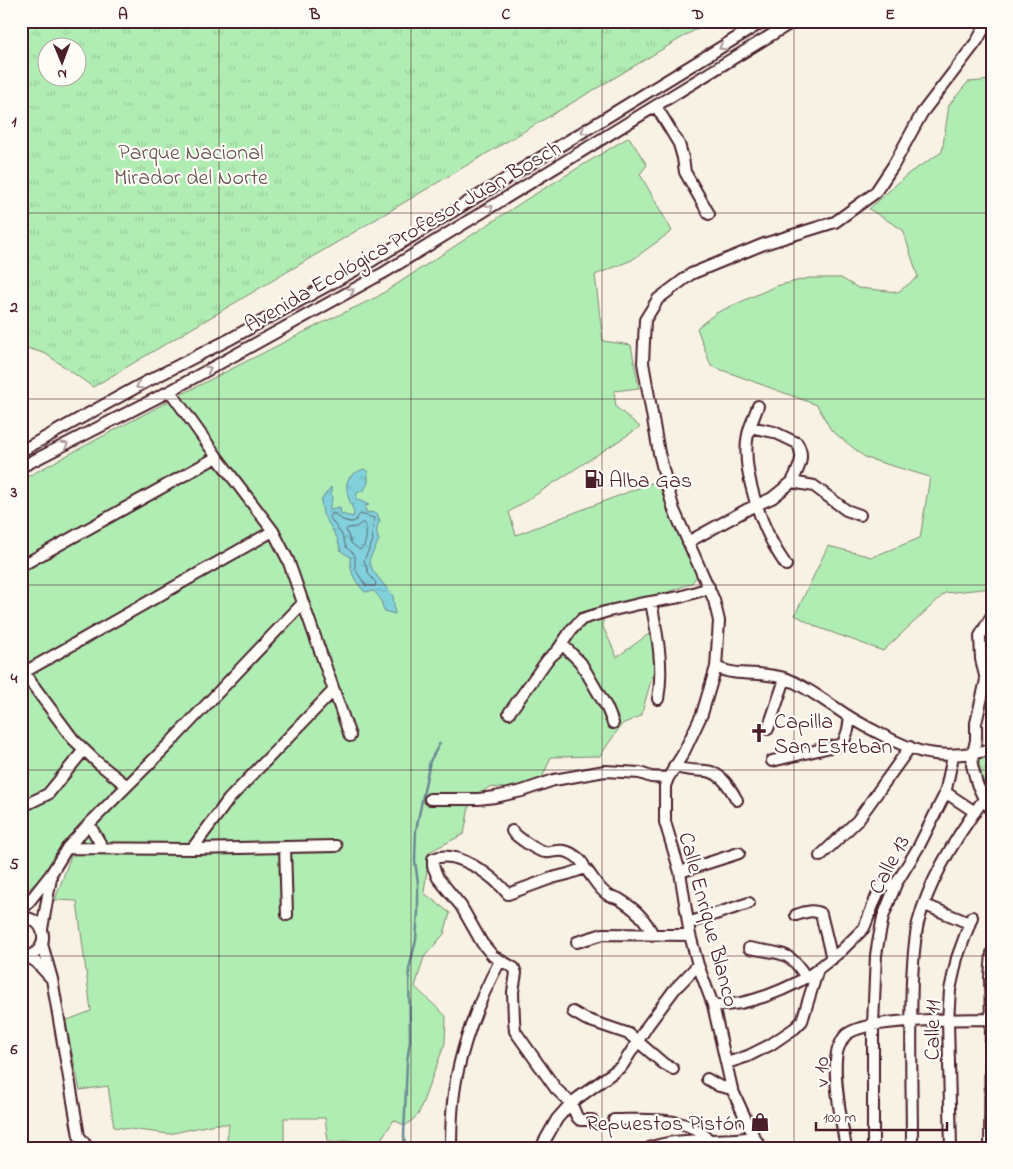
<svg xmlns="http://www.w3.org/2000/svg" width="1013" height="1169" viewBox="0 0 1013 1169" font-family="'Indie Flower',sans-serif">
<defs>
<pattern id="park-tufts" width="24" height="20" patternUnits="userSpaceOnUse" patternTransform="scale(1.25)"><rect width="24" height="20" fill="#b0edb3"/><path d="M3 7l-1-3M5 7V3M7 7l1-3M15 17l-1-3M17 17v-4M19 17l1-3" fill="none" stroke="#99cb9a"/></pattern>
<pattern id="water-ripples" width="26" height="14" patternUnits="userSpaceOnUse" patternTransform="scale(1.25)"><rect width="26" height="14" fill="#81d1dc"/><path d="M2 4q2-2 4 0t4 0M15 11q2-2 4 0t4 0" fill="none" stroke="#71b3bd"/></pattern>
</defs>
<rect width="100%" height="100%" fill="#f8f2e4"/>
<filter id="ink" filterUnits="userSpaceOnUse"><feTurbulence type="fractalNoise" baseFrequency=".02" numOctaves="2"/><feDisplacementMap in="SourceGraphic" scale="10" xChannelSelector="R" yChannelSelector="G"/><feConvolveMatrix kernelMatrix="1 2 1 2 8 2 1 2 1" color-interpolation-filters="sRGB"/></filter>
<g filter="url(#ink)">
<!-- grass -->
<path fill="#b0edb3" stroke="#7d866f" d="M992,80V588L945,593L883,651L817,627L795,615L828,546L872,557L920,538L930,477L866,458L831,430L817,405L711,366L697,328L716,313L776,286L809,278H841L858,288L898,292L918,277L903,230L869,209L909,173L942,152L949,105L968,82Z
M629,137L647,165L640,174L672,231L632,260L595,275L603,341L631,345L639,388L614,391L616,407L640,427L509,512L516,535L657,481L697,576L692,583L663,594L603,606V627L617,657L657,628L659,652L641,716L622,724L600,756L551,757L542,778L530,790L489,787L470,802L464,834L429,852L424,893L450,913L444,934L424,957L415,987L446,1016L445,1043L418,1115L405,1126L394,1120L381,1139L370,1144L351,1141H328L325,1118H284V1148H226L229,1124H215L169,1134L114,1127L108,1086L80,1090L65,1021L91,1011L77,901L55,900L73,850L21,896V480L182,394L322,323L377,297L527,199Z"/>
<!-- park -->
<path fill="url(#park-tufts)" stroke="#7d866f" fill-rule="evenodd" d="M21,21H710L93,387L46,354L21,346ZM48,48H78V78H48Z
M992,752V810L982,790L974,757Z"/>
<!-- water -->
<path fill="url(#water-ripples)" stroke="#6b8a95" d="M364,469L368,472V483L364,490L357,493L356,499L369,505L365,506L366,512L377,513L380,521C376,527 376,534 379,540L369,560L373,571L393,596L395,614L384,611L380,598L374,591L365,592C354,581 350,572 350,557L341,551L337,538L323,514L321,500L331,487L332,499L329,509L340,507L341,514L353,517L354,511C350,504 344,487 348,480C351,474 359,471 364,469Z"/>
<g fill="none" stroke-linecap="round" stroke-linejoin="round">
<!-- shore -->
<path stroke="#606672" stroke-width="1" d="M332,514H335C339,519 349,524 355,521C356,520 359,515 360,514L374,518L372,535L373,541L364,560L369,574L376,583L375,586H366L355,569V555L346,547L342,535L330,518Z
M362,523L366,525C366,534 368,544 360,550L351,543L346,530L348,528L356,527Z"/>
<!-- stream -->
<path stroke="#6b8a95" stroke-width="2.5" d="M405,1148L404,1136L407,1062L410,1040L409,969L416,940L418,912V883L415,861L416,830L430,761L440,743"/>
<!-- minor casing -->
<g stroke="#4a1f2b" stroke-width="14">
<path id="minor" d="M656,106L679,144L683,158L685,172L709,214
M170,391L217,457L273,531L288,560L350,736
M750,427L758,406
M21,451L144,383L230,339L370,262L764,21
M21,467L170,391L385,272L794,21
M688,542L748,509L772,498L792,482
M786,565C763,533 737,465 750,427L774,432L797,443C806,457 798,469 792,482L814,486L846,510L860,515
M21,566L217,457
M651,602C657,633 664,667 658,699
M562,644L581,663L607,708L613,723
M716,667C737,678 764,670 787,679C805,686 820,698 836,708C854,721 907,750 928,753C944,756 958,755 973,753L976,740V723L986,680L981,659L980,636L992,615
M24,673L73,739L97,762L127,786
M21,674L273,531
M509,713L548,659L557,651L572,629L582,619L605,612L639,604L680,597L706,589L709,587
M768,729L785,679
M992,750L973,753L972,765L977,784L984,799L992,811
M772,761L843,744L848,730L850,717
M674,766C685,771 694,770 706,771C721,772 730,788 737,800
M945,792L975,812
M430,799H478L495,797L522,791L554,780L605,771L640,773L651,777L668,778
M21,807L48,794L84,750
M89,824L103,848
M512,831C517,837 538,852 545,852C549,853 553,851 557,851C569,849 581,858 585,868
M285,847L287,915
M67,848L192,849L336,846
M192,849L229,799L333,691
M820,856L857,821L910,747
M680,872L739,853
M925,905L969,923
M21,912L51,874L67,848L89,824L170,743L302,604
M796,915C805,912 813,909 821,914L832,959
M21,917C51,918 50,957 21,957
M688,923L749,903
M42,929L51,878
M577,942L603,934L690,935
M42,944L52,979L79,1136L88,1148
M749,948C779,954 790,949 806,978
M27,956L36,962L51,978
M713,1005C746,1007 791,989 817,970
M573,1012L585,1019L629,1034L664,1064L673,1069
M727,1063L748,1056L770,1045L795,1028L802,1021L818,969L841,951L864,928L880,888L883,885L896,884
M707,1079L719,1086L732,1089
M592,1120H580L577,1117L571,1103L556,1089L515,1031L514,1020L513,992L516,973L514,968L493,956L482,943L461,906L438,878L433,866V859C457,848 494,877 508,894L552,878L568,874L585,868C593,877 598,889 608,895C611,897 615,897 619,899C635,909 645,918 653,935
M614,1120C645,1120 688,1115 710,1141
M451,1148C451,1124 452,1099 457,1075C465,1037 481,996 500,961
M543,1148L544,1142L557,1119L571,1103L622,1066L648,1025L674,990L698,965
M649,1148C683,1136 719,1143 754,1137
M761,1148L754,1137L732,1089L713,1005L698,965L690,935L680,872L665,822V786L668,778L683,754L702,714L716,667L719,621L714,600L674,510L669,493L659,453L643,363L645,320L658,299L691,274L764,244L835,222L875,193L893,166L922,113L977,41L988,21
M846,1148C842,1125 831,1069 838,1049C839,1046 843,1038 845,1036C863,1017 963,1020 992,1019
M873,1148V1025L876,955L878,943L883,917L896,884L919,846L945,794L953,756
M912,1148C912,1092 910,1036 912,980C913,961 914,942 918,923C929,881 958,834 984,799
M951,1148L948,1021L950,990L957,958L972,917
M990,1148L991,1019L990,978L992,953"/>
</g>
<!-- minor -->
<use href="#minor" stroke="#fdfcf7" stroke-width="10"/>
</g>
<!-- one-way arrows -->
<defs><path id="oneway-chevron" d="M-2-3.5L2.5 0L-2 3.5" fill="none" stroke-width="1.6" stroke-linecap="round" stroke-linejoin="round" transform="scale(1.25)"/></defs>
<g stroke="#ac999b">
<use href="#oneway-chevron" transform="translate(722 47) rotate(149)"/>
<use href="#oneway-chevron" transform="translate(584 131) rotate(148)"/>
<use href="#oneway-chevron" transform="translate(490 208) rotate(-32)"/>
<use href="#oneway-chevron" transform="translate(351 291) rotate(-29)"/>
<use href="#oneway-chevron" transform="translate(208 369) rotate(-29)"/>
<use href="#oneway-chevron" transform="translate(139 386) rotate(151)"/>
<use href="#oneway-chevron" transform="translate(65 445) rotate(-28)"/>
</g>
</g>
<!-- grid -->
<path fill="none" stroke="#4a1f2b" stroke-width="1" stroke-opacity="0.55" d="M219,21V1148M411,21V1148M602,21V1148M794,21V1148M21,213H992M21,399H992M21,585H992M21,770H992M21,956H992"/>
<!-- icons -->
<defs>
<g id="fuel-bare" transform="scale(1.5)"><path d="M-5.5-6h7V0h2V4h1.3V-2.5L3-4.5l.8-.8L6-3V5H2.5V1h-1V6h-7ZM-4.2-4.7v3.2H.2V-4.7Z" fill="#4a1f2b" stroke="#fdfcf7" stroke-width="2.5" paint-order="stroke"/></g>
<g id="church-bare" transform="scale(1.5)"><path d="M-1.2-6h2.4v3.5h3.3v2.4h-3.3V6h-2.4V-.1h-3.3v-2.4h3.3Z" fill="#4a1f2b" stroke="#fdfcf7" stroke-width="2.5" paint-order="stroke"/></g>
<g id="shop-bare" transform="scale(1.5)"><path d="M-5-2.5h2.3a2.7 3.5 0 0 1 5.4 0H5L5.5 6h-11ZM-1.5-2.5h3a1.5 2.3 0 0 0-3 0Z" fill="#4a1f2b" stroke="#fdfcf7" stroke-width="2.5" paint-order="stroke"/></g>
</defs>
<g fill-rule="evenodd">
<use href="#fuel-bare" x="594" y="479"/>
<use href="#church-bare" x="759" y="733"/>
<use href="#shop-bare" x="760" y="1122"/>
</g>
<g text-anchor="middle" stroke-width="4.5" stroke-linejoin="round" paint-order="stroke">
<!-- park labels -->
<g font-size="22" fill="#64524d" stroke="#fdfcf7">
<text x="191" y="159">Parque Nacional<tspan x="191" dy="25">Mirador del Norte</tspan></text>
</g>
<!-- street labels -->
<g font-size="22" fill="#4a1f2b" stroke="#fdfcf7">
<text transform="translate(402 235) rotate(-30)" y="8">Avenida Ecológica Profesor Juan Bosch</text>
<text transform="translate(888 864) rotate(-62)" y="8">Calle 13</text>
<text transform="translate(710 919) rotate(75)" y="8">Calle Enrique Blanco</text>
<text transform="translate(931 1030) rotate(-89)" y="8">Calle 11</text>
<text transform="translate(820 1072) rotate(-90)" y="8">v 10</text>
</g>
<!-- poi labels -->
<g font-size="22" fill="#4a1f2b" stroke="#fdfcf7" text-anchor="start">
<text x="609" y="487">Alba Gas</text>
<text x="774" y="728">Capilla<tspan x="774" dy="25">San Esteban</tspan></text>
<text x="745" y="1130" text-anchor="end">Repuestos Pistón</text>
</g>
</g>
<!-- margin -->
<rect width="1013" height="1169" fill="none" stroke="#fdfcf7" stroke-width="55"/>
<!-- north arrow -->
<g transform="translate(62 62) rotate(179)"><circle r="24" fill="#fdfcf7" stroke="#b5a4a5"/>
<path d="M0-4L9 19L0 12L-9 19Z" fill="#4a1f2b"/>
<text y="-8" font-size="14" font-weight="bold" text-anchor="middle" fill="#4a1f2b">N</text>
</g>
<!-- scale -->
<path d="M816 1122v8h131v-8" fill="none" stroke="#4a1f2b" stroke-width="2.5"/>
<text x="823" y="1122" font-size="15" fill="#4a1f2b" stroke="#fdfcf7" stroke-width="4" paint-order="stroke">100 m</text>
<rect x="28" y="28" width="958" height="1114" fill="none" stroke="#4a1f2b" stroke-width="2"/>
<g font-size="16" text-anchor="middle" font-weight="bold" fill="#4a1f2b">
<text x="123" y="19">A</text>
<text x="315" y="19">B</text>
<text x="506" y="19">C</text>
<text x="698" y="19">D</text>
<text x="890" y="19">E</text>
<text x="14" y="126">1</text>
<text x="14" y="312">2</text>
<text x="14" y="497">3</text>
<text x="14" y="683">4</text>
<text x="14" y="869">5</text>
<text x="14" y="1054">6</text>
</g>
</svg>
